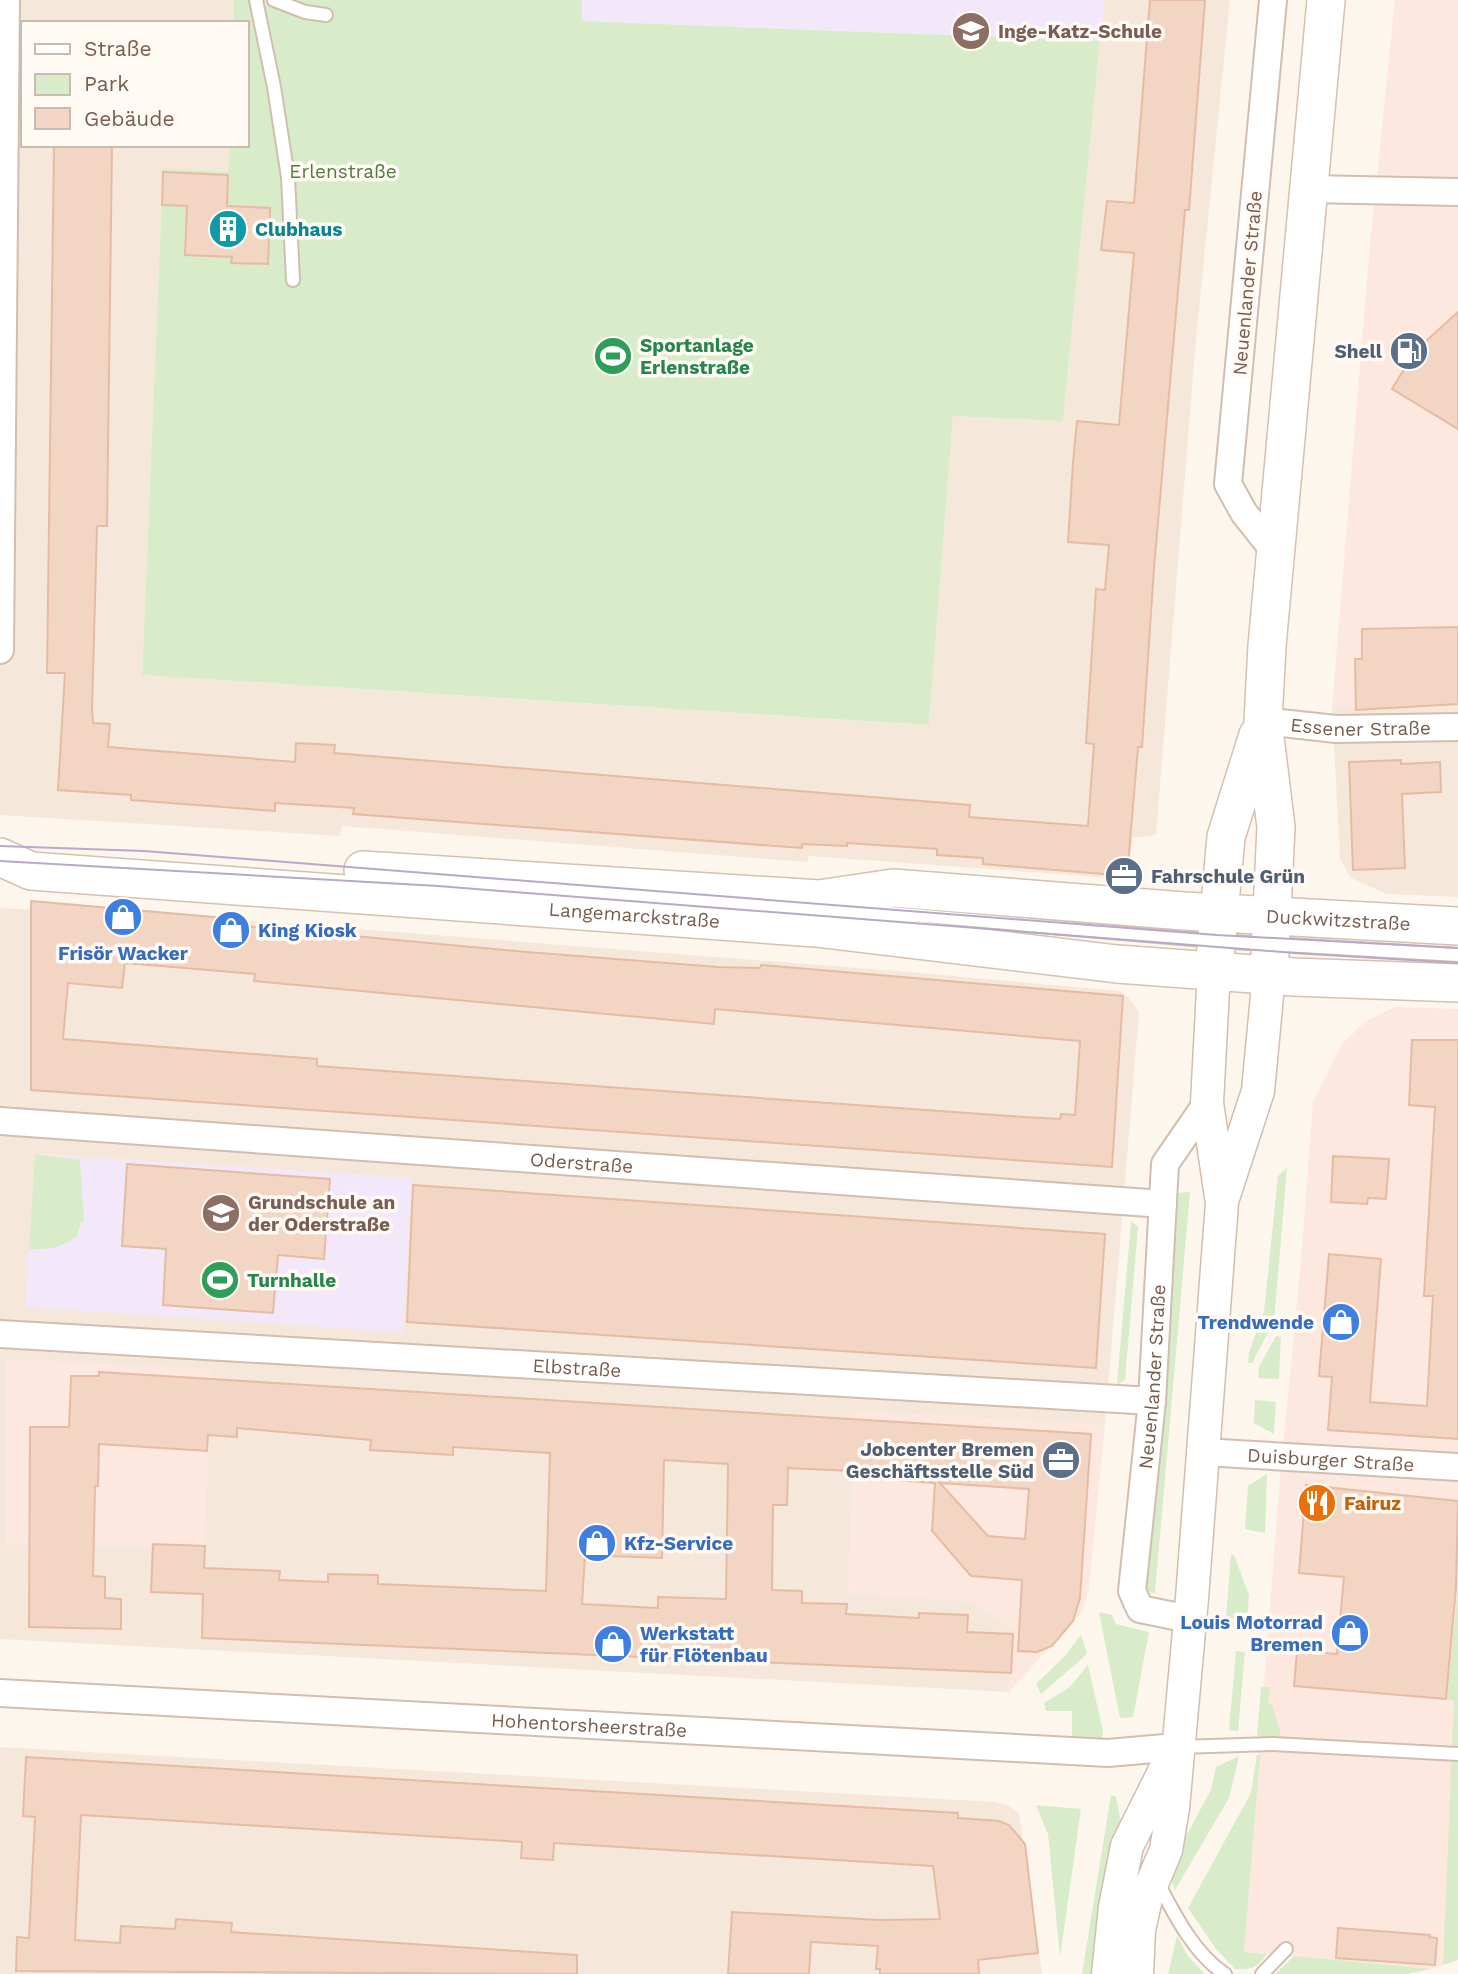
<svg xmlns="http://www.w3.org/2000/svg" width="1458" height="1974" viewBox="0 0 1458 1974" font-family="'Work Sans',sans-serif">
<rect width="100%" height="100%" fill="#fdf6ec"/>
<!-- residential -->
<path fill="#f5e8da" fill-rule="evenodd" d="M0,0H234V23H23V145H230L229,172L163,170L142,675L929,725L953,416L1063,420L1104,0H1230L1196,340L1156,835L1133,838L1127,879L809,856L807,862L342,826L340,836L0,815Z
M1332,707L1458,708V897L1387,894L1351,878L1340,859Z
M0,908L256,921L897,971L1120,991L1128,997L1139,1012L1105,1425L856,1411L848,1593L970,1601L1016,1631L1009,1692L0,1639ZM36,1154L412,1178L26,1307Z
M0,1747L995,1802L1009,1806L1019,1814L1042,1974H0Z"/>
<!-- commercial -->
<path fill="#fde8e0" d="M1395,0H1458V708L1332,707L1370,244Z
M1395,1007L1458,1009V1938L1443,1965L1431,1969L1243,1952L1280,1478L1301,1261L1313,1102L1341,1045L1365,1022Z
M6,1359L212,1369L204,1547L6,1545Z
M856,1411L1105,1425L1089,1589L1082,1612L1009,1692L1016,1631L970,1601L848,1594Z"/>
<!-- education -->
<path fill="#f3e8fa" d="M582,0H1104L1100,41L581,21Z
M35,1154L412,1178L403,1332L25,1307Z"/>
<!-- green -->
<path fill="#d8ecc9" d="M234,0H582V21L1100,41L1063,421L953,416L929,725L142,675L163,169L228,172L230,145H247V23H234Z
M35,1154L80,1160L84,1222H81L77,1236C61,1248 48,1250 29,1249Z
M1287,1168L1274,1321L1252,1363H1248L1249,1352L1264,1312L1278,1176Z
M1190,1192L1155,1593L1143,1592L1178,1193Z
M1131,1221L1138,1227L1125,1380L1117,1385Z
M1276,1336L1281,1337L1279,1379L1258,1378L1259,1367Z
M1255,1400L1276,1402L1274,1434L1254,1423Z
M1267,1474L1265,1533L1245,1529L1248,1486Z
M1231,1554L1234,1555L1249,1595L1247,1628L1235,1627L1226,1618Z
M1458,1590V1960L1443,1965L1454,1701L1447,1699Z
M1099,1612L1112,1615L1116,1624L1149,1632L1133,1717L1120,1718Z
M1081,1635L1087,1654L1041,1694L1036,1684L1063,1658Z
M1236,1651L1245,1652L1238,1731L1229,1730Z
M1088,1665L1103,1731L1102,1738L1072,1737V1711H1046L1044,1703L1070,1687Z
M1261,1687H1270L1268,1703L1272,1704L1282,1739L1257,1736Z
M1257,1755H1260L1244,1952L1267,1954C1258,1967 1251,1971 1235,1969L1216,1949L1188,1908L1251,1793Z
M1239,1756L1229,1798L1175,1890L1168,1869L1211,1790L1216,1767Z
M1111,1795L1116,1797L1121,1822L1099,1974H1082Z
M1036,1805L1081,1809L1060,1957L1048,1834Z
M1177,1936L1188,1956L1205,1974H1168Z
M1294,1956L1431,1969L1408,1974H1275Z"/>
<!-- building -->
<path fill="#f3d5c3" stroke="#e6bba3" stroke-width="2" fill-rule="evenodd" d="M1150,0H1205L1189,210H1185L1154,568L1142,747H1138L1127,876L983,864V858L937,855V849L847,843V846L802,844V848L353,814L354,808L275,803V811L131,800V795L58,790L65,673H47L54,145H112L107,526H97L92,709L93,723L110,724L108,747L295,762L296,743L335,745L334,753L970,805L969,817L1088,826L1094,744L1086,743L1096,589L1105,590L1109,545L1068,542L1073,463L1077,421L1119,425L1134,253L1101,250L1107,201L1134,203Z
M163,172L228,175L227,206L270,208L268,264L231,263L232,257L185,255L187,206L162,205Z
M1458,312V429L1392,389L1416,350Z
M1458,627V704L1356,710L1355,659H1362V629Z
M1401,760V764L1440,762L1441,792L1402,794L1405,868L1353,870L1349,762Z
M31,901L247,920L246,926L527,952L718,967L760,968L761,965L1123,996L1112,1167L31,1090ZM125,963L255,974L254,981L714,1024L715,1009L1080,1041L1075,1115L1061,1114L1060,1119L1009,1116L317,1066V1059L63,1039L68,983L122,988Z
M1412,1040H1458V1439L1328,1430L1332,1377L1319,1376L1329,1254L1381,1259L1370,1402L1427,1406L1433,1296H1424L1435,1107L1409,1105Z
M1333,1156L1389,1159L1386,1199L1368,1198L1367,1204L1331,1202Z
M127,1164L330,1179L324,1259L278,1255L273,1313L163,1305L166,1249L122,1246Z
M413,1185L1105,1234L1096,1368L407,1322Z
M99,1372L1091,1434L1080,1598L1073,1621L1052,1646L1037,1652L1018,1651L1022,1580L971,1576L932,1531L935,1483L851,1477V1471L788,1468L787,1505H773L772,1590L802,1591V1603L847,1604L846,1614L919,1618V1613L968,1615L967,1632L1013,1634L1011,1673L202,1638L203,1594L151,1592L153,1544L205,1546L204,1568L280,1571L279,1580L328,1582V1574L378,1575V1584L546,1591L550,1453L453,1447V1455L370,1450L371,1440L237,1428V1437L208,1435L207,1451L99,1444L98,1486H95L93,1576L105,1577V1598L121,1599V1629L29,1627L30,1427H69L71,1376H99ZM664,1460L728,1464L726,1599L658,1597V1608L582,1604L585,1555L662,1558ZM940,1483L1029,1489L1025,1539L988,1536Z
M1306,1485L1458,1501L1456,1587L1446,1699L1294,1686L1297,1651L1337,1654L1344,1577L1299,1573Z
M26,1757L958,1813V1818L999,1821L1009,1825L1025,1844L1038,1953L978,1960L979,1974H880V1969H876L878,1946L811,1942L809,1974H728L732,1912L880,1920L940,1919L933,1866L554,1843L553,1860L521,1858L522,1842L81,1815L75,1940L120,1943L121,1926L175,1929L176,1919L232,1923L231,1932L577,1955V1974L16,1971L17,1937L29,1938L35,1817L23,1816Z
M1338,1928L1430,1935L1429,1937L1437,1938L1435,1965L1336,1958Z"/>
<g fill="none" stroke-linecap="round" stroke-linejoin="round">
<!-- service casing -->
<g stroke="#d1beb0" stroke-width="16">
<path id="service" d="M256,0L274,87L288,177L293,280
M274,0L305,12L326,15
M842,909L1216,941L1458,955
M1179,1747L1273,1744L1458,1754
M1158,1883C1174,1914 1195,1955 1225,1974
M1262,1974L1286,1949"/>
</g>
<!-- minor casing -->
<g stroke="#d1beb0" stroke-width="30">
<g id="minor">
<path d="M1273,0L1228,484L1244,513L1275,552"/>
<path d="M1308,189L1458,192"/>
<path d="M0,650L6,0"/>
<path id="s1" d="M1263,721L1336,729L1458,727"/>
<path id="s2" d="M0,1121L1163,1204"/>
<path id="s3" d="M0,1334L1152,1401"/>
<path id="s4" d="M1203,1452L1458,1467"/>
<path id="s5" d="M1189,1619L1140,1609L1132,1591L1152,1401L1165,1164L1207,1103"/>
<path id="s6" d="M0,1693L1108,1753L1176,1747"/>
</g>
</g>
<!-- tertiary casing -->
<g stroke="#d1beb0" stroke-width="35">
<path id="tertiary" d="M1224,1195L1258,1091L1269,975
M1108,1974L1115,1907L1127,1846L1171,1758
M1137,1974L1139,1930L1146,1898L1166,1850L1173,1808L1192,1598L1222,1203L1207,1103L1214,970"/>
</g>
<!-- secondary casing -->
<g stroke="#d6c0b0" stroke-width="40">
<g id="secondary">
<path id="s7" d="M0,857L31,871L816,928L1117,964L1294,977L1458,983"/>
<path id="s8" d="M363,870L819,899L893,888L1184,911L1458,926"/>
<path d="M1214,970L1226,837L1258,735"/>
<path d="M1269,975L1276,827L1263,721L1267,646L1326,0"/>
</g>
</g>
<!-- service -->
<use href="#service" stroke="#fff" stroke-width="12"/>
<!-- minor -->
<use href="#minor" stroke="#fff" stroke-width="26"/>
<!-- tertiary -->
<use href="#tertiary" stroke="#fff" stroke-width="32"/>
<!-- secondary -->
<use href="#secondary" stroke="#fff" stroke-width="37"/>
<!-- tram -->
<path stroke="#b9a8c9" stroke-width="2" d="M0,846L144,851L1217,935L1458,948
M0,861L438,886L1295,953L1458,963"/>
</g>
<!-- icons -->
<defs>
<g id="school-disc" transform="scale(2.0125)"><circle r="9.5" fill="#8d6e63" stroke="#fffaf3"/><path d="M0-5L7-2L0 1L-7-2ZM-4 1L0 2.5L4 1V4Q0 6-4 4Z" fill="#fff"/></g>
<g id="building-disc" transform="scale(2.0125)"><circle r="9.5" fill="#0f9aa8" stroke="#fffaf3"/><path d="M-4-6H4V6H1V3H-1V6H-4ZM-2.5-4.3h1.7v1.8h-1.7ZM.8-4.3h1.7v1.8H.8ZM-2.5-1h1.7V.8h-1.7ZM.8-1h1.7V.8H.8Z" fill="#fff"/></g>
<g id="fuel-disc" transform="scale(2.0125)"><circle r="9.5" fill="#5c6f8a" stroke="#fffaf3"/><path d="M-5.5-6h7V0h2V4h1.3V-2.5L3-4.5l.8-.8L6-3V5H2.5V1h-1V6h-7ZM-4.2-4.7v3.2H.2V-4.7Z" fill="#fff"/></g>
<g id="stadium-disc" transform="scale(2.0125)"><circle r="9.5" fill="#2e9e5b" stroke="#fffaf3"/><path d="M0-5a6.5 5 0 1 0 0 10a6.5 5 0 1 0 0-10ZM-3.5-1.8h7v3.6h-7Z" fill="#fff"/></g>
<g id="office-disc" transform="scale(2.0125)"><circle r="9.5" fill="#5c6f8a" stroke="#fffaf3"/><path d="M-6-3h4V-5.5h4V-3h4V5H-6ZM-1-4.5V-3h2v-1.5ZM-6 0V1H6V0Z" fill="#fff"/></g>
<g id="shop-disc" transform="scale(2.0125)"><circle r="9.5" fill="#3f7fe0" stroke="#fffaf3"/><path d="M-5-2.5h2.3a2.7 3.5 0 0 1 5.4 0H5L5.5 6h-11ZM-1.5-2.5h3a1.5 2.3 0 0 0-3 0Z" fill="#fff"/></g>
<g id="restaurant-disc" transform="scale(2.0125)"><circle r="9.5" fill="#e8710a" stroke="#fffaf3"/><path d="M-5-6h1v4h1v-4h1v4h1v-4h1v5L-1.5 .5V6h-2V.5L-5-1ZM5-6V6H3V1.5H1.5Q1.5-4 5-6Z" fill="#fff"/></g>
</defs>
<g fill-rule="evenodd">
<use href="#school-disc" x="971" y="31"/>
<use href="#building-disc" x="228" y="229"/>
<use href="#fuel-disc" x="1409" y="351"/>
<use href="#stadium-disc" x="613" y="356"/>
<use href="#office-disc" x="1124" y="876"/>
<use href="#shop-disc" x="123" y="917"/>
<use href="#shop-disc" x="231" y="930"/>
<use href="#school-disc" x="221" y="1213"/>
<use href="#stadium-disc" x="220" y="1280"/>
<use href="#shop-disc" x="1341" y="1322"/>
<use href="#office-disc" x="1061" y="1460"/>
<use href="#restaurant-disc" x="1317" y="1503"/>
<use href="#shop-disc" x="597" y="1543"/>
<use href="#shop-disc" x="1350" y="1633"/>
<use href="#shop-disc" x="613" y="1644"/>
</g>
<g text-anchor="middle" stroke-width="7" stroke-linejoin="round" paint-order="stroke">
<!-- education labels -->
<g font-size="19" font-weight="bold" fill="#785e54" stroke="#fffaf3" text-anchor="start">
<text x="998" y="38">Inge-Katz-Schule</text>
<text x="248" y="1209">Grundschule an<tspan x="248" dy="22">der Oderstraße</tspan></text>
</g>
<!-- park labels -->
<g font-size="19" fill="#537a41" stroke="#fffaf3">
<text x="343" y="178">Erlenstraße</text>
</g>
<!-- culture labels -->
<g font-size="19" font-weight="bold" fill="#0d838f" stroke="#fffaf3" text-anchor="start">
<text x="255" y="236">Clubhaus</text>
</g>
<!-- street labels -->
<g font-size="19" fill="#7a5c4d" stroke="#fffaf3">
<text transform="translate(1247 283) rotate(-85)" y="7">Neuenlander Straße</text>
<text dy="7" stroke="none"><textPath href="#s1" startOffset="98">Essener Straße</textPath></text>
<text dy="7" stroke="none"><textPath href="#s7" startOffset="639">Langemarckstraße</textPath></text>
<text dy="7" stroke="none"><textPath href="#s8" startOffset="978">Duckwitzstraße</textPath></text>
<text dy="7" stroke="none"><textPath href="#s2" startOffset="583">Oderstraße</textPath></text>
<text dy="7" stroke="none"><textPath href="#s3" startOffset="578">Elbstraße</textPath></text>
<text dy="7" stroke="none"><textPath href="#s5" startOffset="285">Neuenlander Straße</textPath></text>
<text dy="7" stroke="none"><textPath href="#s4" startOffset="128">Duisburger Straße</textPath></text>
<text dy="7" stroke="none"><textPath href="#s6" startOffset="590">Hohentorsheerstraße</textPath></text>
</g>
<!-- leisure labels -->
<g font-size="19" font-weight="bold" fill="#27864d" stroke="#fffaf3" text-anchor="start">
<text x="640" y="352">Sportanlage<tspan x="640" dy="22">Erlenstraße</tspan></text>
<text x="247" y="1287">Turnhalle</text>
</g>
<!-- service labels -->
<g font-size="19" font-weight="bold" fill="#4e5e75" stroke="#fffaf3" text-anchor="end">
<text x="1382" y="358">Shell</text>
<text x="1151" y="883" text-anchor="start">Fahrschule Grün</text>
<text x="1034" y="1456">Jobcenter Bremen<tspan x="1034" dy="22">Geschäftsstelle Süd</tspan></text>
</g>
<!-- shop labels -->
<g font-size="19" font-weight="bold" fill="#366cbe" stroke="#fffaf3" text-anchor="start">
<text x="258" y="937">King Kiosk</text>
<text x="123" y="960" text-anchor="middle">Frisör Wacker</text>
<text x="1314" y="1329" text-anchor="end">Trendwende</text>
<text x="624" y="1550">Kfz-Service</text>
<text x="1323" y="1629" text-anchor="end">Louis Motorrad<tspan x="1323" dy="22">Bremen</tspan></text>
<text x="640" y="1640">Werkstatt<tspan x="640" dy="22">für Flötenbau</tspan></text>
</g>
<!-- food labels -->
<g font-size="19" font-weight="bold" fill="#c56008" stroke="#fffaf3" text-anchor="start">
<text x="1344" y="1510">Fairuz</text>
</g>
</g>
<!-- legend -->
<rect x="21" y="21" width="228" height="126" fill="#fffaf3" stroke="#cabbb1" stroke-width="2"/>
<rect x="35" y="44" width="35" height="10" fill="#ffffff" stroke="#cabbb1" stroke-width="2"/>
<text x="84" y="56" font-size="21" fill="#7a5c4d">Straße</text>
<rect x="35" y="74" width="35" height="21" fill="#d8ecc9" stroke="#cabbb1" stroke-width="2"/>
<text x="84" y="91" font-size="21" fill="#7a5c4d">Park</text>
<rect x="35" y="108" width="35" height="21" fill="#f3d5c3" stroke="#cabbb1" stroke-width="2"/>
<text x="84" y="126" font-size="21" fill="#7a5c4d">Gebäude</text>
</svg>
